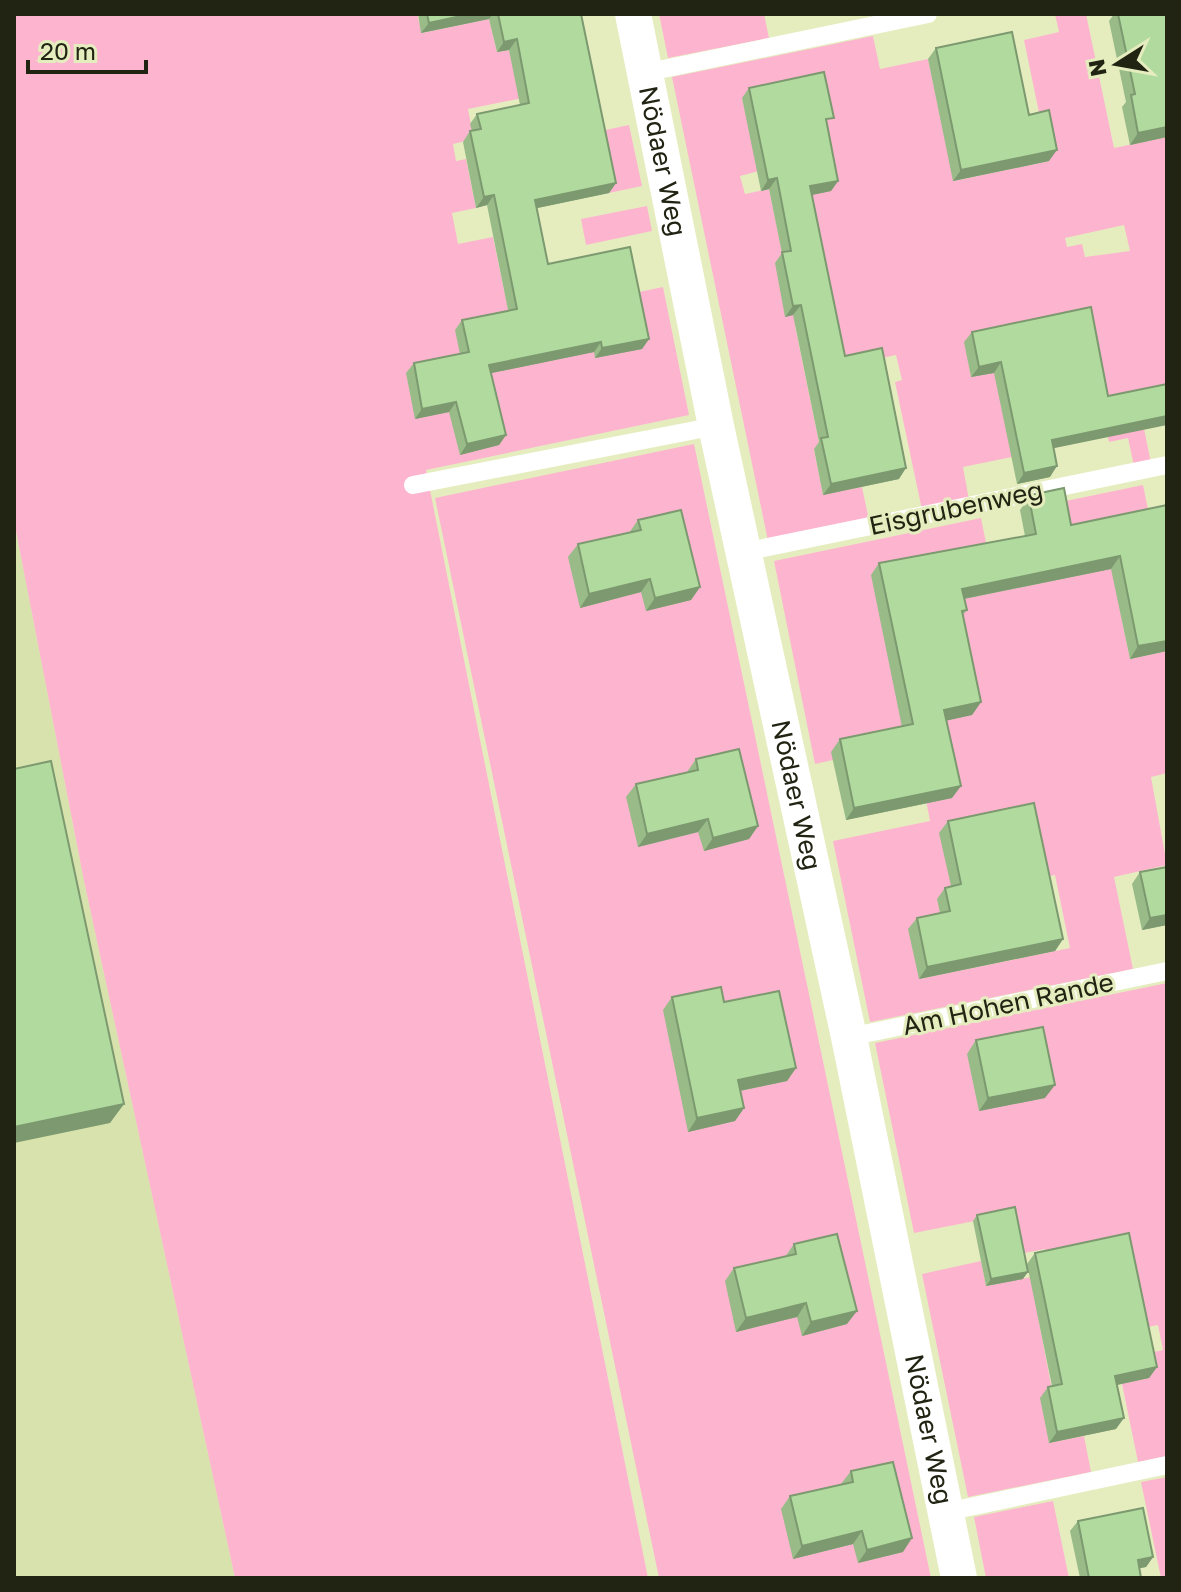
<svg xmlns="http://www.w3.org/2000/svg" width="1181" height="1592" viewBox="0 0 1181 1592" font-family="'Golos Text',sans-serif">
<rect width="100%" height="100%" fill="#e5edbf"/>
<!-- built -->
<path fill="#d8e2ac" d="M14,521L84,881L235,1578H14Z"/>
<!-- green -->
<path fill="#fdb5cf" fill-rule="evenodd" d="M14,14H417L422,33L489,19L497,52L509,50L513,65L538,95L468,109L474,139L453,144L456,161L466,159L476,208L452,213L458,244L493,237L510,319L663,287L689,415L426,470L648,1578H235L84,881L14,521Z
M659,14H764L769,38L668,58Z
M1055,14H1086L1114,148L1167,137V337L1165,338L1167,393L1138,399L1151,463L1134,466L1128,438L1109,442L1083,318L965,342L971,377L1004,371L1012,457L963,467L969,500L922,510L895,382L902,380L896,355L862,362L865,376L795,326L820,447L814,450L823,494L862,487L869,520L768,541L672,77L873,36L880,69L928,59L954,181L1049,161L1024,40L1059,32ZM742,98L825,309L784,261L769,189L745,194L740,176L759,171ZM1124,225L1130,251L1085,257L1082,244L1067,247L1065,238Z
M629,125L642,186L609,193L596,132Z
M647,206L652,231L586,245L581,219Z
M694,444L931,1578H659L435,498Z
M1143,485L1150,519L1120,611L1130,659L1167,651V773L1151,777L1167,865L1114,877L1133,969L870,1022L833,841L930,821L925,795L833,760L815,764L774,561L981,518L996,592L1070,577L1056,503ZM1055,875L1070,948L919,979L953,896Z
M1167,983V1456L1138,1462L1122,1384L1144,1354L1163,1350L1158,1325L1127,1331L1038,1317L1053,1395L1049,1443L1084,1436L1091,1472L968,1497L922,1274L981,1261L986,1286L1050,1273L1045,1249L1019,1254L1010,1214L914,1233L875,1043Z
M1167,1477V1578H1161L1141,1482Z
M1053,1501L1069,1578H986L974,1517Z"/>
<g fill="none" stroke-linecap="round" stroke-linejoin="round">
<!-- lane -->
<path stroke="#fff" stroke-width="18" d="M644,73L928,14
M413,485L716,426
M744,552L1167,465
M849,1037L1167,971
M946,1512L1167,1465"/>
<!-- street -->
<path stroke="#fff" stroke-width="36" id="s1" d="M633,14L716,426L849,1037L959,1578"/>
</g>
<!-- wall -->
<path fill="#98bb88" d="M418,14H581L616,183L609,193L537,208L548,264L649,339L642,349L595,358L594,352L491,373L506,435L499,445L460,455L449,412L415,419L406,373L414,363L460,354L455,330L462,320L508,310L487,205L476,208L463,142L470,131H472L470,124L477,114L520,105L509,50L497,52L489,19L421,33Z
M1114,14H1167V137L1130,145L1122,107L1126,102L1109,21Z
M936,48L1029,115L1049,161L953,181L928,59Z
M749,88L828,126L838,181L831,191L812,195L845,356L899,479L823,495L814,449L819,442L793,315L785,317L775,263L782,253L769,189L761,191L742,98Z
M1091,307L1054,448L1050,477L1017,484L994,373L971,377L964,342L972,332Z
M1031,495L1071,525L1167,505V651L1130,659L1111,569L964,599L967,610L963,615L981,702L972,715L947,720L952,798L846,820L831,752L840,739L902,727L871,575L879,563L1025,536L1020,510Z
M638,520L700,587L691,600L646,611L641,592L580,608L568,557L578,544L629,533Z
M696,759L758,826L749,839L704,851L698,832L638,847L626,797L636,784L687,772Z
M948,821L1063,939L1055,951L919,979L908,929L917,918L940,913L937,899L945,888L951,886L939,833Z
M1140,872L1167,925L1142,930L1132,884Z
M672,997L724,1002L796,1068L787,1081L740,1091L744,1108L735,1121L688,1132L663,1010Z
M976,1040L1045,1098L979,1111L967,1054Z
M977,1215L1023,1279L986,1286L973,1221Z
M794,1244L847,1324L802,1336L797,1317L736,1332L725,1281L734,1268L785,1257Z
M1035,1253L1157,1367L1149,1378L1117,1385L1116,1429L1049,1443L1040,1398L1048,1387L1052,1386L1027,1264Z
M851,1471L903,1552L858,1563L853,1544L793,1559L781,1509L790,1496L841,1484Z
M1078,1521L1153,1557L1146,1567L1139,1568L1141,1578H1080L1070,1531Z"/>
<!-- shaded-wall -->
<path fill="#7c996f" d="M470,14H493L489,19L421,33L429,23Z
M517,39L509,50L497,52L504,42Z
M1167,127V137L1130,145L1138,133Z
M1057,150L1049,161L953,181L961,170Z
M777,178L769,189L761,191L768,180Z
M838,181L831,191L802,197L810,186Z
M616,183L609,193L528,210L535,200Z
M494,195L487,205L476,208L484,197Z
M801,305L793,315L785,317L793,306Z
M649,339L642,349L595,358L602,348Z
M601,342L594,352L482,375L489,365Z
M1001,362L994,373L971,377L979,367Z
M456,402L449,412L415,419L422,409Z
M1167,416V425L1045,450L1052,440Z
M506,435L499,445L460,455L467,444Z
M1057,466L1050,477L1017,484L1024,473Z
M906,468L899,479L823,495L831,484Z
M1120,556L1111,569L953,601L962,589Z
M650,579L641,592L580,608L589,594Z
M700,587L691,600L646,611L655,598Z
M1167,641V651L1130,659L1138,646Z
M981,702L972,715L936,723L944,710Z
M961,786L952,798L846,820L854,808Z
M708,819L698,832L638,847L647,834Z
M758,826L749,839L704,851L713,838Z
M1167,915V925L1142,930L1150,918Z
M1063,939L1055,951L919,979L927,967Z
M796,1068L787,1081L729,1093L738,1080Z
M1055,1085L1045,1098L979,1111L988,1098Z
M124,1104L110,1123L14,1143V1127Z
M744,1108L735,1121L688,1132L697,1118Z
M1028,1272L1023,1279L986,1286L991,1279Z
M806,1303L797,1317L736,1332L746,1318Z
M857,1311L847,1324L802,1336L811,1322Z
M1157,1367L1149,1378L1107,1387L1115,1376Z
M1124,1418L1116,1429L1049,1443L1057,1432Z
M862,1531L853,1544L793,1559L802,1546Z
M912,1538L903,1552L858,1563L867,1550Z
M1153,1557L1146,1567L1130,1570L1138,1560Z"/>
<!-- building -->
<path fill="#b1da9e" stroke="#7c996f" stroke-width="2" d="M427,14H470L429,23Z
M498,14H581L616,183L535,200L548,264L630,247L649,339L602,348L601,342L489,365L506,435L467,444L456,402L422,409L414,363L469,352L462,320L517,309L494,195L484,197L470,131L481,129L477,114L529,103L517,39L504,42Z
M1118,14H1167V127L1138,133L1131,95L1135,94Z
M1012,32L1029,115L1049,110L1057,150L961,170L936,48Z
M824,72L834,118L826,119L838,181L810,186L845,356L882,348L906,468L831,484L821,438L828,437L801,305L793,306L782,252L791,251L777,178L768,180L749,88Z
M1091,307L1108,396L1167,384V416L1052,440L1057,466L1024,473L1001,362L979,367L972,332Z
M1064,488L1071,525L1167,505V641L1138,646L1120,556L962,589L967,610L962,611L981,702L944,710L961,786L854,808L840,739L913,724L879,563L1036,534L1029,498L1031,495Z
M681,510L700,587L655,598L650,579L589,594L578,544L641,530L638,520Z
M739,749L758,826L713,838L708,819L647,834L636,784L698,770L696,759Z
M51,761L124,1104L14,1127V769Z
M1034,803L1063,939L927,967L917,918L950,911L945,888L961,884L948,821Z
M1167,867V915L1150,918L1140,872Z
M721,987L724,1002L779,991L796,1068L738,1080L744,1108L697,1118L672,997Z
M1043,1027L1055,1085L988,1098L976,1040Z
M1015,1207L1028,1272L991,1279L977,1215Z
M1129,1233L1157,1367L1115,1376L1124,1418L1057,1432L1048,1387L1062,1384L1035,1253Z
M837,1234L857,1311L811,1322L806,1303L746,1318L734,1268L796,1254L794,1244Z
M893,1462L912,1538L867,1550L862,1531L802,1546L790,1496L853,1482L851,1471Z
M1143,1508L1153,1557L1138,1560L1141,1578H1089L1078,1521Z"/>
<g text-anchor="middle" stroke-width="6" stroke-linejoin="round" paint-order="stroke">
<!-- street labels -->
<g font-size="26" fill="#212412" stroke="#e5edbf">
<text dy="9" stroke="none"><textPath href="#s1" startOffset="150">Nödaer Weg</textPath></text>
<text transform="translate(956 508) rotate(-12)" y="9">Eisgrubenweg</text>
<text dy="9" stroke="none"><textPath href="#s1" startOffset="798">Nödaer Weg</textPath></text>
<text transform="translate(1008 1004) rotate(-12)" y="9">Am Hohen Rande</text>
<text dy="9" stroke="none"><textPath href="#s1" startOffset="1446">Nödaer Weg</textPath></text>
</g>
</g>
<!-- border -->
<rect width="1181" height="1592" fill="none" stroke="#212412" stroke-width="32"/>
<!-- north arrow -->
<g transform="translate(1117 64) rotate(259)" stroke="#e5edbf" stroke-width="6" paint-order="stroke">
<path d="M0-6L14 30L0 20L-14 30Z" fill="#212412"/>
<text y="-12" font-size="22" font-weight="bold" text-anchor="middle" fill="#212412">N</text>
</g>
<!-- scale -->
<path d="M28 60v12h118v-12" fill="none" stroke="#212412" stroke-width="4"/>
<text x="40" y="60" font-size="24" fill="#212412" stroke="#e5edbf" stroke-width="6" paint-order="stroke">20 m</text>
</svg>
